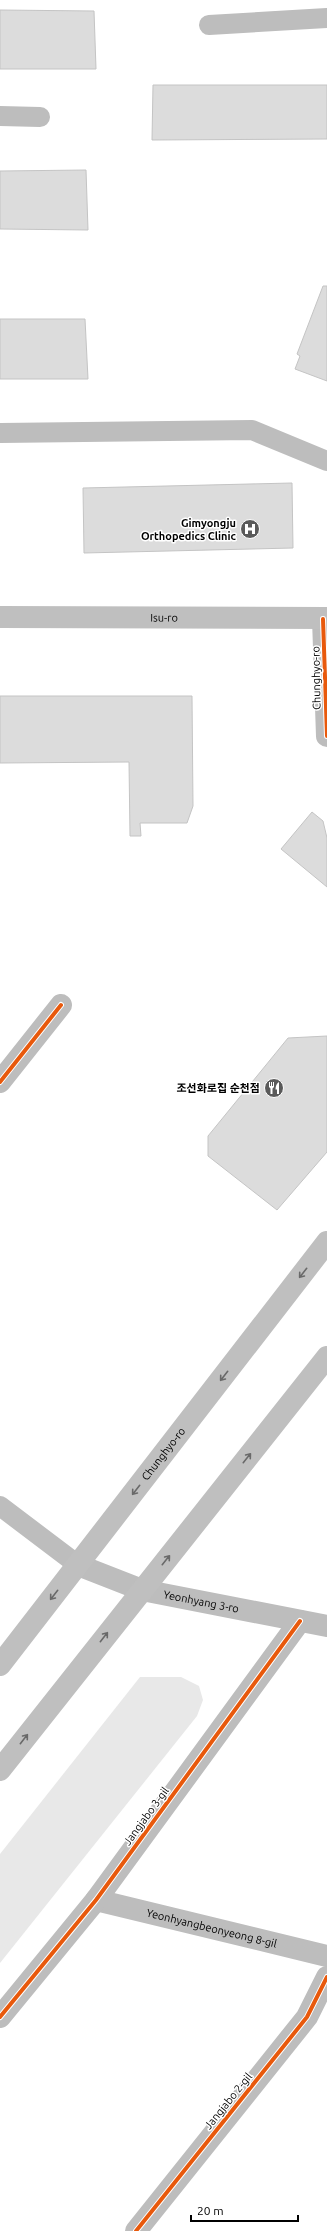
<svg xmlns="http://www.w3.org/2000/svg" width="327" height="2231" viewBox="0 0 327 2231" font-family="Ubuntu,'Noto Sans KR',sans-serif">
<rect width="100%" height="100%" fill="#fff"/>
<!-- green -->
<path fill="#e8e8e8" d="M140,1677H181L199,1686L203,1700L197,1716L0,1963V1854Z"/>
<!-- building -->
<path fill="#dcdcdc" stroke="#c4c4c4" d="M0,10L94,11L96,69H0Z
M153,85H327V139L152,140Z
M86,170L88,230L0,229V171Z
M323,286H327V381L295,369L300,356L297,354Z
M0,319H85L88,379H0Z
M292,483L293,548L84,553L83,488Z
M0,696H192L193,806L187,823H140L141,836H130L129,762L0,763Z
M312,812L323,821L327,838V887L281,849Z
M327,1036V1152L277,1210L208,1156V1136L288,1038Z"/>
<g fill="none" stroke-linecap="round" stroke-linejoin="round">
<!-- service -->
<path stroke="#bdbdbd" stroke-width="20" d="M209,25L327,18
M0,116L40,117
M0,433L252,430L327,461
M0,1506L78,1565"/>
<!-- minor -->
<g stroke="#bdbdbd" stroke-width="22">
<path d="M323,619L327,736"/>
<path d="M0,1082L61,1005"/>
<path id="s1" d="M96,1900L327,1956"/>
<path d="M0,2017L96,1900L300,1621"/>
<path d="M136,2231L307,2017L327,1977"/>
</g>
<!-- tertiary -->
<path stroke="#bdbdbd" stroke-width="22" id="s2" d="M78,1565L142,1590L327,1626"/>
<!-- secondary -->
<g stroke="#bfbfbf" stroke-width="22">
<path id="s3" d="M0,617L327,618"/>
<path id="s4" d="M0,1665L327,1242"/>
<path d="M0,1770L327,1357"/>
</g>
<!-- cycleway casing -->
<g stroke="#fff" stroke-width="6">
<path id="cycleway" d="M323,619L327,736
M0,1082L61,1005
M0,2017L96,1900L300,1621
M136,2231L307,2017L327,1977"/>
</g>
<!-- cycleway -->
<use href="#cycleway" stroke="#e8590c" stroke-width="4"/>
</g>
<!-- one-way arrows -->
<defs><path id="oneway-shaft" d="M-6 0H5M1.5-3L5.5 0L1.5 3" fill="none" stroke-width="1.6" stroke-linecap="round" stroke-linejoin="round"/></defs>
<g stroke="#696969">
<use href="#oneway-shaft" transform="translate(303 1273) rotate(128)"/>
<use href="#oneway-shaft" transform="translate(224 1376) rotate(128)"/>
<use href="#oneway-shaft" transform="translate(247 1458) rotate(-51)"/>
<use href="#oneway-shaft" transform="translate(136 1490) rotate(128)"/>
<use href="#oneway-shaft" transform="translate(166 1560) rotate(-51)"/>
<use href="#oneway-shaft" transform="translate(54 1595) rotate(128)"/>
<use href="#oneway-shaft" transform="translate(104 1637) rotate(-52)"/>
<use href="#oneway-shaft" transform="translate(24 1739) rotate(-52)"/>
</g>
<!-- icons -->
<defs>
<g id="hospital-disc" transform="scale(1)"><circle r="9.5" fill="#595959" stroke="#fff"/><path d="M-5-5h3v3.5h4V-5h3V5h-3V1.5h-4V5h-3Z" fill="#fff"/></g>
<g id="restaurant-disc" transform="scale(1)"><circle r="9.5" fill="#595959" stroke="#fff"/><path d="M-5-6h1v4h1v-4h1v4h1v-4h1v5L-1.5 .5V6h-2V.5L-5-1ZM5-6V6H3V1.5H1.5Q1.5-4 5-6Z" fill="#fff"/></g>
</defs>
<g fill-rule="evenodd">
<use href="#hospital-disc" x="250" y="529"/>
<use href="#restaurant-disc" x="274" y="1088"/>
</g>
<g text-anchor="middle" stroke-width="3" stroke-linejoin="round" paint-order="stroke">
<!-- poi labels -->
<g font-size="11" font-weight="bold" fill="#000" stroke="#fff" text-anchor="end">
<text x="236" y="527">Gimyongju<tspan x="236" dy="13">Orthopedics Clinic</tspan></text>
<text x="260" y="1092">조선화로집 순천점</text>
</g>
<!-- street labels -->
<g font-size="11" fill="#000" stroke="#fff">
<text dy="4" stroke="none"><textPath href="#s3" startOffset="164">Isu-ro</textPath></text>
<text transform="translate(316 678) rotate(-91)" y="4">Chunghyo-ro</text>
<text dy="4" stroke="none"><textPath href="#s4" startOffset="267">Chunghyo-ro</textPath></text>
<text dy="4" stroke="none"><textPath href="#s2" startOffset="129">Yeonhyang 3-ro</textPath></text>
<text transform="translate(146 1816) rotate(-54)" y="4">Jangjabo 3-gil</text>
<text dy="4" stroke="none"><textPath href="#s1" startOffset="119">Yeonhyangbeonyeong 8-gil</textPath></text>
<text transform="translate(228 2101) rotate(-51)" y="4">Jangjabo 2-gil</text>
</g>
</g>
<!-- scale -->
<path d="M191 2215v6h107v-6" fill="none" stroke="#000000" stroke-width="2"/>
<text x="197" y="2215" font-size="12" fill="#000000" stroke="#ffffff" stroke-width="3" paint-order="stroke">20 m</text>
</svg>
